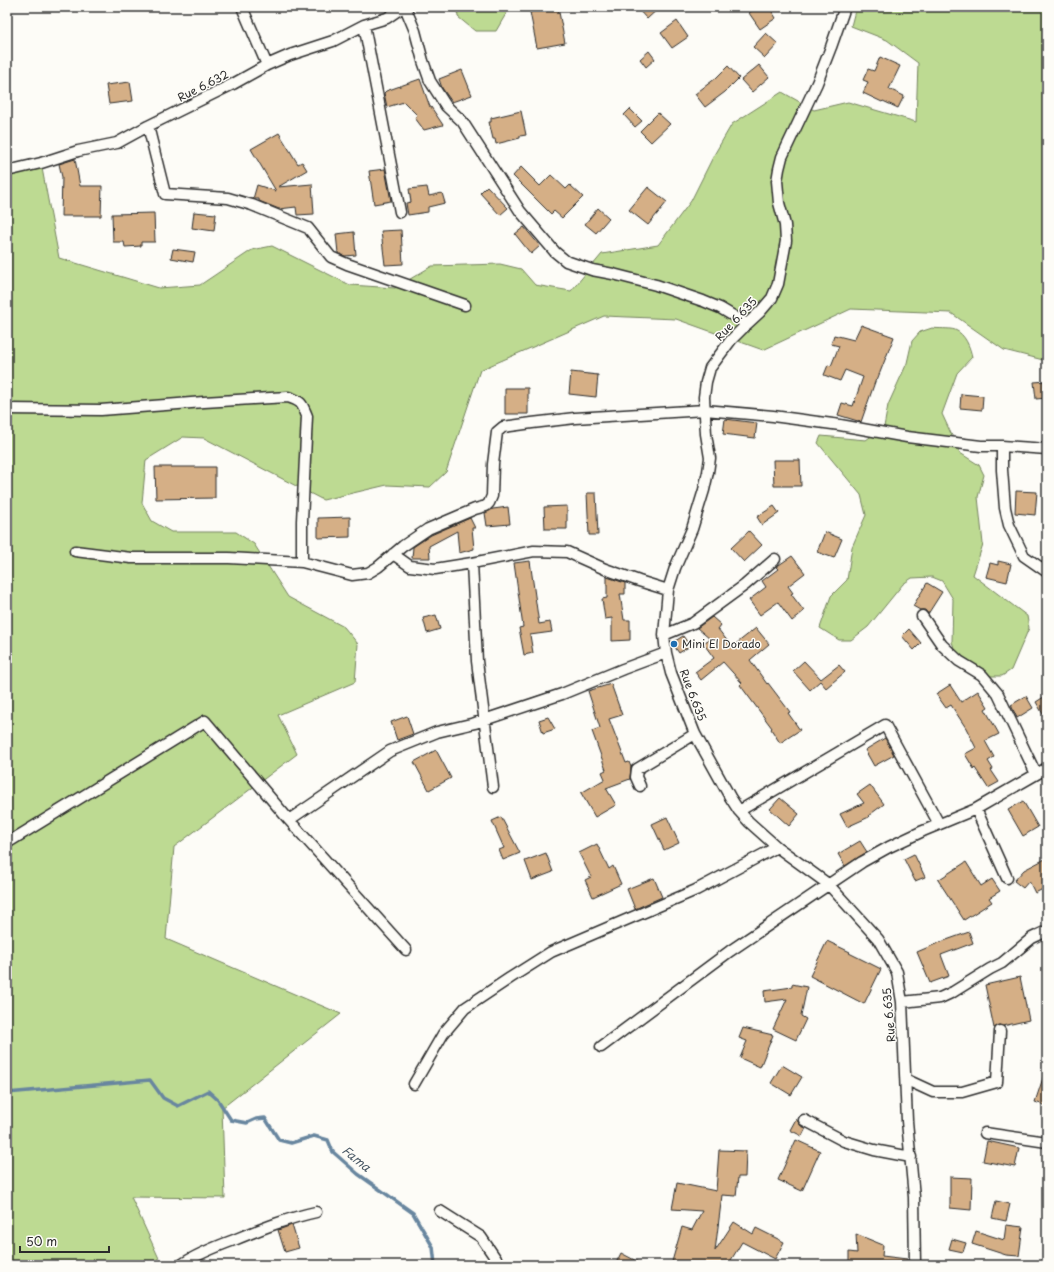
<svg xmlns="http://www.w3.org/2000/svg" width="1054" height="1272" viewBox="0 0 1054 1272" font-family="'Playpen Sans',sans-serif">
<rect width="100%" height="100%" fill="#fdfcf7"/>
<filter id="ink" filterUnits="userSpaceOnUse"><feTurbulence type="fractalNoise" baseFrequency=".025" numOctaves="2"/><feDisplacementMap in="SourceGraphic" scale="8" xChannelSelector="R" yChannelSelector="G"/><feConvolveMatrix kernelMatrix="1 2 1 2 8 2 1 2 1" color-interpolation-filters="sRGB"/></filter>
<g filter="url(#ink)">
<!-- green -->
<path fill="#bdda92" stroke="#74825e" d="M457,7H510L496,31H475L458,17Z
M856,7H1047V361L1004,350L951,313L851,309L763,350L676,319L604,316L480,370L446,472L430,487L387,485L323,500L204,438L183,437L146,460L142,503L152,521L171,532H236L254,544L288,597L344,627L358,644L355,682L278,715L297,754L174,847L166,939L341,1014L222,1108L225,1198L131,1197L162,1265H7V173L41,163L59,258L159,288L200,285L252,250L272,246L350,285L395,288L432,266L500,264L521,269L535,285L571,291L602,254L658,245L691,201L714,155L732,124L782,92L814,110L848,102L916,122L918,63L887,40L851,26Z
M932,328C937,329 950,328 955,330C965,334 970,347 972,357L957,373L942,414L960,453L979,465L984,475L978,497L983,544L973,575L1027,616L1029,628L1011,670L1002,676H991L963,661L956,653L952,642L953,599L942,581L932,577L912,578L903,584L868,627L851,640H839L820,628L831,596L847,580L852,547L866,515L861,495L818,443L821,436L866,440L884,427L888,405L907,363L912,341L920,332Z"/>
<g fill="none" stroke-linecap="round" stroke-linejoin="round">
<!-- stream -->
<path stroke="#68869f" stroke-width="3.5" d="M7,1093L150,1080L163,1098L178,1106L208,1091L218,1100L231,1120L247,1123L256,1119L265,1118L279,1140L291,1143L314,1136L328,1140L333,1152L358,1174L413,1213L433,1247L435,1265"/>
</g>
<!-- building -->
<path fill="#d5af86" stroke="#2b2b2b" d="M558,7L565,43L537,48L530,12Z
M636,7H660L647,19Z
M757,7H769L776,18L760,29L749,13Z
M677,21L688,37L672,48L661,33Z
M766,33L778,44L765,58L753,47Z
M649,51L655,59L646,67L640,59Z
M880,57L900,66L889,89L904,96L898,108L883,101L882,102L863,93L868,82L863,80L868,69L874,71Z
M759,65L769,77L752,92L741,80Z
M728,66L739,78L725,92L705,107L695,94L716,78Z
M462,70L472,95L452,102L442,88L439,79Z
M420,79L430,107H431L443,125L424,130L415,118L417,115L404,102L387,107L384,93L386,91Z
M130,82L133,101L109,104L106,85Z
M630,109L642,121L635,127L624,115Z
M521,111L526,135L520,136V138L496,144L495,139H493L489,122H491V118Z
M658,113L670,124L651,142L640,131Z
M279,133L298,164L302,162L307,170L278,187L312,184L314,214L297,215L296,207L279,209L259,201V199H253L257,185L276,191L251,149Z
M75,159L80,186H102L101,216H61L62,177L59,164Z
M521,167L540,186L551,175L566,189L570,185L583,197L562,218L554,211L551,214L513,176Z
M385,169L391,201L374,204L369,171Z
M487,186L508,208L500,215L480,193Z
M427,187L429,196L442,193L445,203L428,207V212L408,215L406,203L411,202L409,189Z
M648,187L667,202L648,225L629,210Z
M598,208L609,218L596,233L585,224Z
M194,212L216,214L214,231L192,228Z
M154,213L155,242H141V246L125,247L124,242H113L112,214Z
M524,227L540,246L531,254L515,234Z
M401,230L403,264L385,265L381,231Z
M354,232L356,255L345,256L338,253L336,234Z
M173,249L195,252L193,262L171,258Z
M861,325L894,337L877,380L876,379L861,422L838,415L842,403L853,406L863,377L845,370L840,381L824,375L828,365L831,366L839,346L831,344L834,335L854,340Z
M571,372L598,375L596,397L569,394Z
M1047,381V398L1036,399L1034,382Z
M505,388H528V414H505Z
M961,394L983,396L982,410L960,408Z
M725,419L757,423L755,438L723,434Z
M773,460H800L801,486H774Z
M155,467H215V498L156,499Z
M1016,491L1037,492L1035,515L1015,513Z
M587,493H596L598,535H589Z
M567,506V529H545L544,507Z
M774,506L779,513L762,525L757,517Z
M508,507L510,524L487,526L485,513L493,509Z
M350,517V537L318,538V518Z
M470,518L475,528H472L474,549L459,553L457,531L429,546L430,558H412L413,547L431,535Z
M749,531L762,545L744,562L731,548Z
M825,532L842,539L834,558L817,552Z
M792,556L805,573L788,586L793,593L791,594L804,611L792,621L778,602L760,615L749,600L766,587L762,581L778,569L776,567Z
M530,561L539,624L550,622L552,632L530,635L533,653L524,655L519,628L523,627L514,563Z
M998,561L1011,564L1007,582L986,577L990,563L998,565Z
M607,577L625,583V594H620L624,620H630V640L612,641V618L605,619L602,599L607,598Z
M927,583L942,592L928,614L925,610H920L913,606Z
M436,615L440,629L427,633L423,618Z
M712,617L721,625L718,629L732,647L756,628L769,644L750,660L767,684L768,683L790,712L788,713L800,730L780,743L771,729L772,728L740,685L742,683L723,662L701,680L695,672L714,658L703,643L710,639L697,628Z
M909,629L921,643L914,650L902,636Z
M683,636L690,646L679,653L672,643Z
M804,661L821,679L839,665L845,672L826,688L820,681L810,690L793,671Z
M611,684L622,715L609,719L626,763L629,762L631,767L630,779L606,788L616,805L595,817L581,793L605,779L602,772L606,770L592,731L600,728L588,691Z
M950,685L961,702L978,691L988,707L985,709L999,734L985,741L994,757L988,761L993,769L991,770L999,782L988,788L975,768L974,769L965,754L976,748L966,728L951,705L946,708L936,694Z
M1047,695V721L1036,702Z
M1026,696L1033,708L1017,718L1011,705Z
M407,716L413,734L397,740L391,722Z
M548,717L555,729L543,733L539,720Z
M885,738L894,755L874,766L865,750Z
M436,750L451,778L429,790L414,762Z
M870,785L884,804L868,816L869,817L847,827L840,814L864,803L857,794Z
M780,798L799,814L789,826L770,809Z
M1023,801L1038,827L1023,836L1008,810Z
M501,817L520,853L503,860L499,850L504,848L492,821Z
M667,817L679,843L664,850L652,824Z
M860,841L867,852L845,866L838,854Z
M597,844L609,869L613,866L621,884L593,897L585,880L591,877L579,853Z
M546,853L553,872L532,880L525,861Z
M914,854L925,877L915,881L904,859Z
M1047,858V887L1035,893L1029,881L1023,888L1014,881L1024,870Z
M966,862L981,886L992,879L1000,891L989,898L992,902L964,920L938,880Z
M654,878L662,897L635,909L627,889Z
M969,932L973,943L941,955L949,976L930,983L917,952L938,943Z
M827,941L850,952L849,953L881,969L864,1004L810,976Z
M1020,977L1029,1020L1003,1026L1000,1025L994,1028L985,985Z
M792,984L807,987L801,1016L806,1019L796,1040L773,1029L787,999L765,1002L764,991L792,987Z
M743,1028L773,1035L760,1067L740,1058L747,1041L739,1038Z
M782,1065L802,1077L791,1095L771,1083Z
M1045,1072H1047V1106L1035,1102Z
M796,1119L801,1126L806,1128L802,1136L790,1130Z
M796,1140L820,1151L802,1191L778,1180Z
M987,1141L1019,1148L1015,1167L983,1161Z
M719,1150L746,1151L745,1177H738L736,1196L722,1195L715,1251L734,1222L753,1234L756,1228L784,1242L775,1259L742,1242L728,1265H671L682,1227L692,1230L702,1211L672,1209L677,1183L716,1191Z
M950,1177L972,1178L971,1210L950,1208Z
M996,1201L1010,1204L1006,1221L992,1218Z
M292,1225L299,1248L285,1252L278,1230Z
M1006,1225L1023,1227L1019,1256L1006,1255L972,1244L976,1231L1004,1240Z
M856,1234L883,1245L882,1256L907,1259V1265H849V1252L857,1253Z
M952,1239L966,1243L963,1252L949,1249Z
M621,1253L644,1265H615Z"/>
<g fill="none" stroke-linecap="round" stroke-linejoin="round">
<!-- minor casing -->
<g stroke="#2b2b2b" stroke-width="13">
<path id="minor" d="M242,7L267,65
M405,7L415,31L423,61L430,81L446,106L462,121L520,211L555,252L566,261L592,270L613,274L656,285L703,301L720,308L747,324
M845,7L831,47L817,83L782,157L779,169L777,181L779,203L785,225L786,241L778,284L772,298L760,312L747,324L731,340L710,368L706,382L704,397L706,434L710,458L708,472L704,490L692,529L675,568L668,590L664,635L666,653L671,673L695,734L730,797L739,811L749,822L777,847L828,884L878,939L897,972L902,1002L907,1121L914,1197L915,1265
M364,25L400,212
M148,126L165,194L228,198L252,205L308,228L331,257L347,264L465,305
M7,171L41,163L78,151L117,143L148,126L233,84L267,65L290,55L333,41L364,25L387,18L403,7
M7,409L101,410L204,402L288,397C301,401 302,403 307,416L302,521V562
M1002,446V470L1005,508L1009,525L1024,556L1047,572
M75,551L131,558H229L302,562L352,575L368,573L378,567L403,546L428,529L475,509L486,506L489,503L492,496L493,464L497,432L503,427L532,423L575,418L705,410L773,416L840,425L907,437L981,446H1002L1047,449
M393,554L410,566L435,569L472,563L534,551L567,552L605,569L639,581L668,590
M472,563L477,661L493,787
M922,616L942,645L959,661L982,675L998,694L1036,774
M664,635L693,623L745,585L775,559
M640,786L636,777L637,769L695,734
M976,809L1007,878
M739,811L885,725L939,824
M289,820L390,751L437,732L475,723L562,694L623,669L666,653
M7,843L205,721L289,820L406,950
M902,1002L940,998L953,992L990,969L1002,963L1032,938L1047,931
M601,1047L730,951L862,862L889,847L923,831L976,809L1047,768
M907,1080L933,1092H962L997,1082L1000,1031
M414,1084L443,1034L465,1008L510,978L551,952L696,890L777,847
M804,1120L844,1141L874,1150L911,1157
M985,1133L1047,1142
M440,1211L481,1237L498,1262L502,1265
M181,1265C197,1254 215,1247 234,1240C261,1229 288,1218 316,1212"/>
</g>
<!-- minor -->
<use href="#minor" stroke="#fdfcf7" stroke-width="10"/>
</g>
</g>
<!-- markers -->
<circle fill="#1f6fb2" stroke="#fdfcf7" stroke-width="1.5" cx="674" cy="644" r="4"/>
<g text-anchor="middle" stroke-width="3" stroke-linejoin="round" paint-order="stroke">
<!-- street labels -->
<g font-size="11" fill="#2b2b2b" stroke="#fdfcf7">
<text transform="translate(203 86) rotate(-27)" y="4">Rue 6.632</text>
<text transform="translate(736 319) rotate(-47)" y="4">Rue 6.635</text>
<text transform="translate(693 695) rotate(69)" y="4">Rue 6.635</text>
<text transform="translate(889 1015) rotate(-95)" y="4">Rue 6.635</text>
</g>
<!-- poi labels -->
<g font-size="11" fill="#2b2b2b" stroke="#fdfcf7" text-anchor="start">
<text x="682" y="648">Mini El Dorado</text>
</g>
<!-- water labels -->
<g font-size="12" font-style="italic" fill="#495865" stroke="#fdfcf7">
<text transform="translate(356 1159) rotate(39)" y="4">Fama</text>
</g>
</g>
<!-- margin -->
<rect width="1054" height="1272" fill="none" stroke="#fdfcf7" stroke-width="24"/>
<rect x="12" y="12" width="1030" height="1248" fill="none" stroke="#2b2b2b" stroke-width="1.5" filter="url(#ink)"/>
<!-- scale -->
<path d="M20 1246v6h89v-6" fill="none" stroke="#2b2b2b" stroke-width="2"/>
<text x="26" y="1246" font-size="12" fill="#2b2b2b" stroke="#fdfcf7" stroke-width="3" paint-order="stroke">50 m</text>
</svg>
